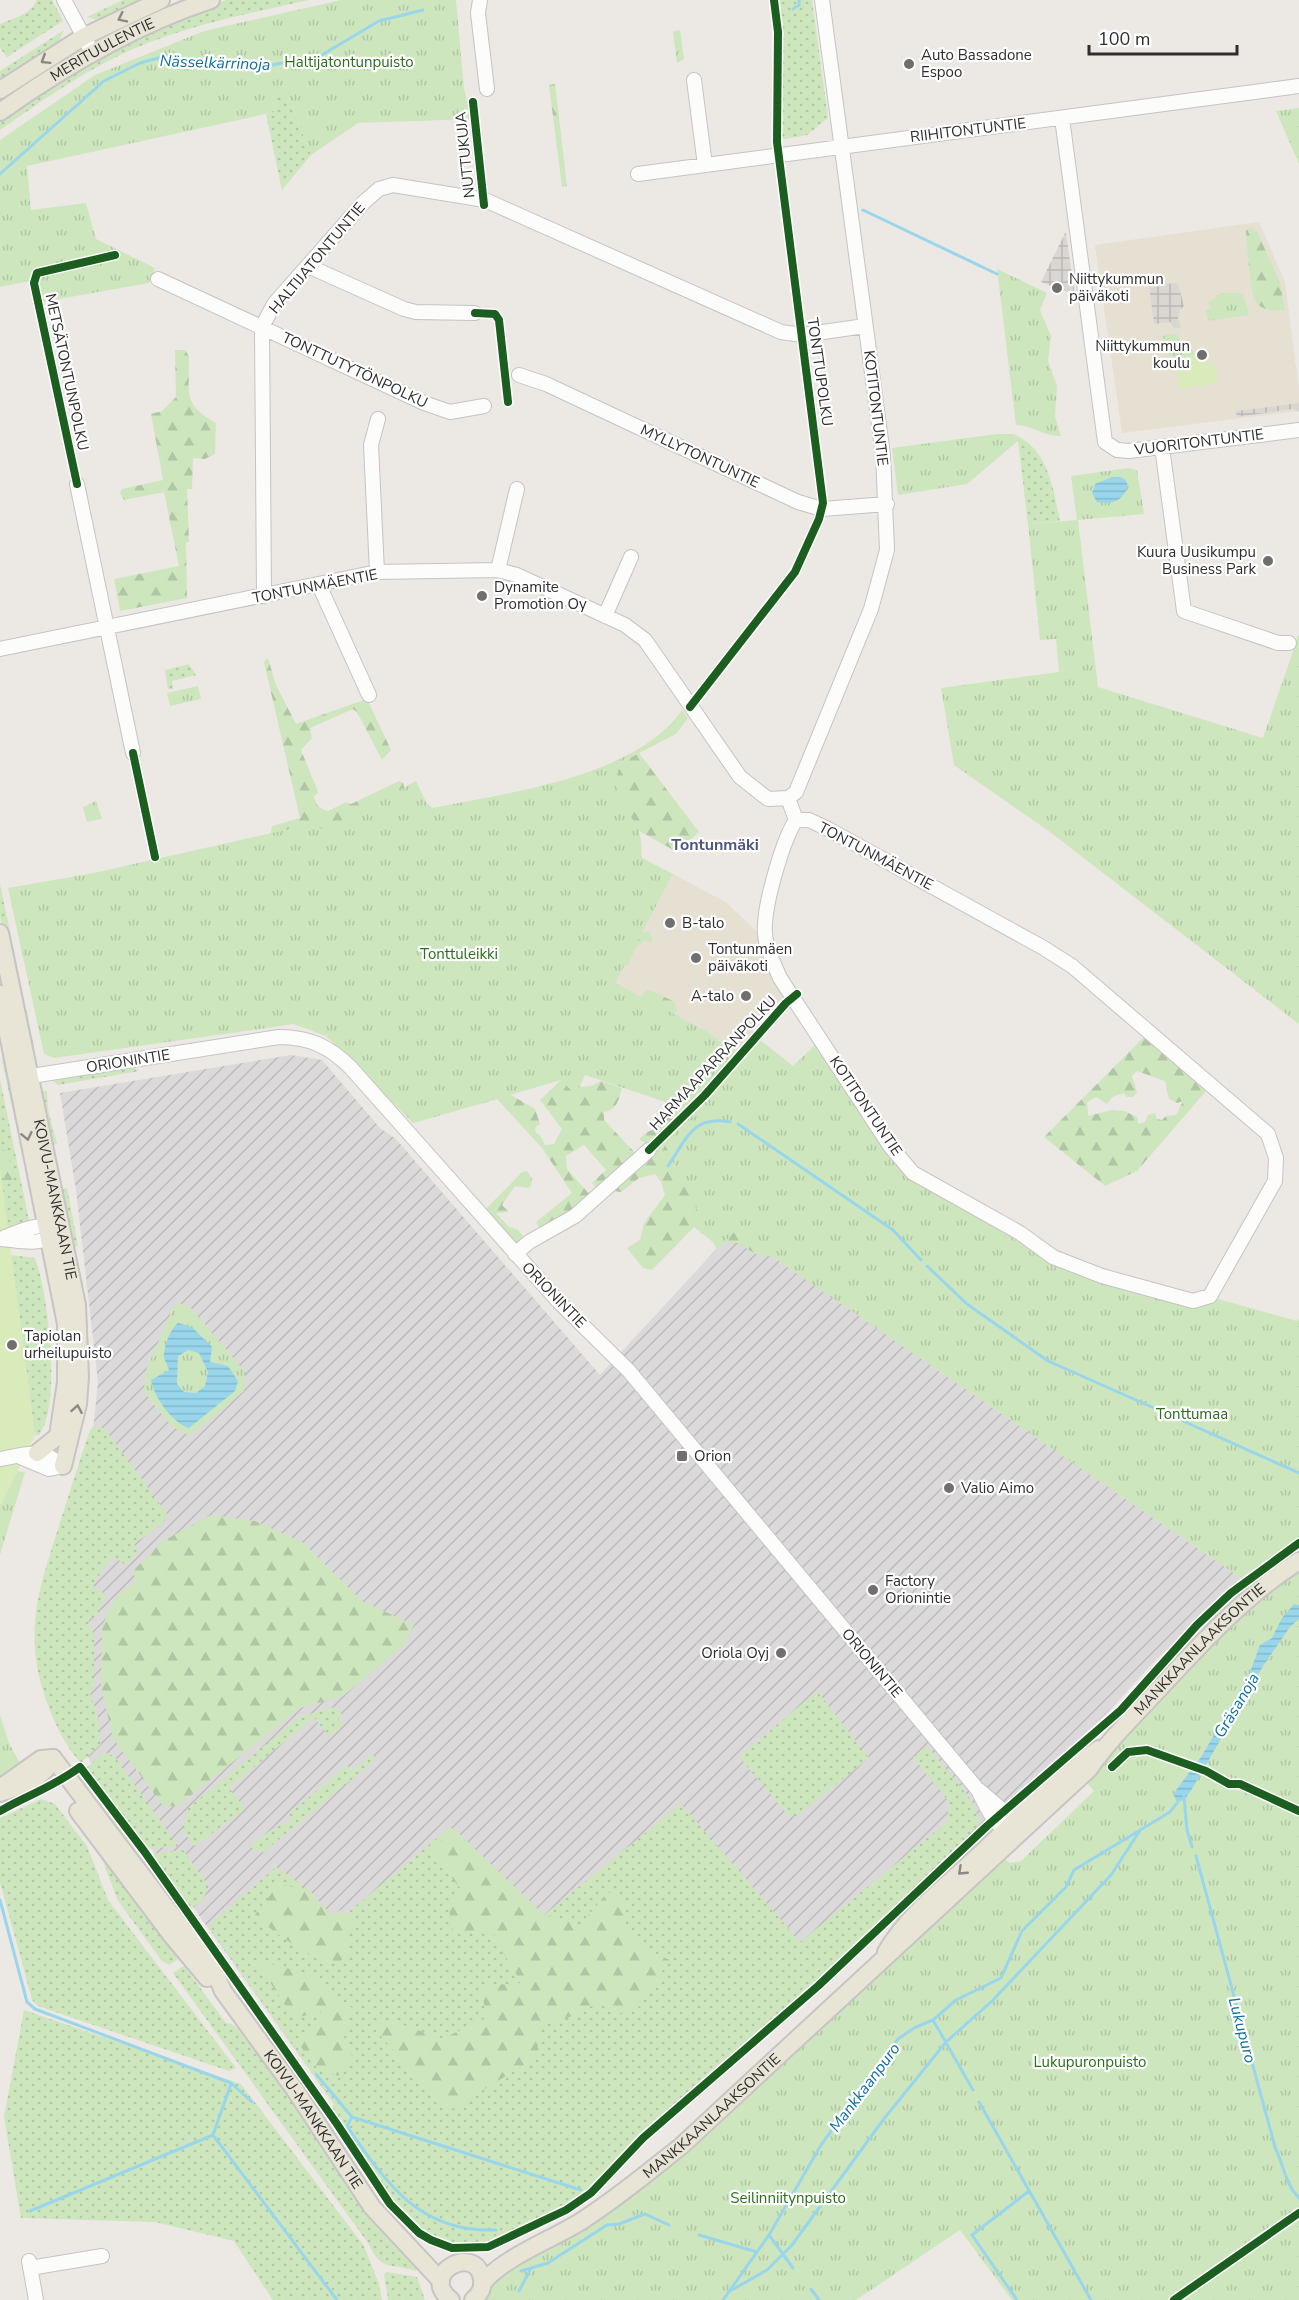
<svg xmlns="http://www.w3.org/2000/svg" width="1299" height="2300" viewBox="0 0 1299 2300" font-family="'Nunito Sans',sans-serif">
<defs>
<pattern id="industrial-furrows" width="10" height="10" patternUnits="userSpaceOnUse" patternTransform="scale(1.5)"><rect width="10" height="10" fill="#dcd9db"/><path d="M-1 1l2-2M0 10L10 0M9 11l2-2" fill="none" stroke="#bdbbbc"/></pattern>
<pattern id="grass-dots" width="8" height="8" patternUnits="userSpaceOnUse" patternTransform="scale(1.5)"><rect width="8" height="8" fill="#cee6be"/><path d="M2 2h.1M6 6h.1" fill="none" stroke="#b1c6a4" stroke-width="1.8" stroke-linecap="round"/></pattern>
<pattern id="forest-firs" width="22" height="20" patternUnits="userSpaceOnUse" patternTransform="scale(1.5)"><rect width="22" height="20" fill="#cee6be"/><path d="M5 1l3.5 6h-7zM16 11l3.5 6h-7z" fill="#b1c6a4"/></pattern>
<pattern id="park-tufts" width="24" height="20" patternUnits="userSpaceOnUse" patternTransform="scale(1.5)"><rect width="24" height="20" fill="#cee6be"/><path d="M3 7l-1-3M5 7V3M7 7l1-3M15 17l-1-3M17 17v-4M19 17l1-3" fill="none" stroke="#b1c6a4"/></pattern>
<pattern id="plaza-grid" width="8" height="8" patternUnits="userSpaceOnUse" patternTransform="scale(1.5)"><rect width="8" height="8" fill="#dad6d2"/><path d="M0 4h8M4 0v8" fill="none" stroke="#bbb8b5"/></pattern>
<pattern id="water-rules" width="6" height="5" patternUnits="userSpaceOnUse" patternTransform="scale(1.5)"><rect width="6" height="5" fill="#99d6ec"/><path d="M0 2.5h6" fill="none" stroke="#84b8cb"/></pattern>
</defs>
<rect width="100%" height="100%" fill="#ece8e4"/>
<!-- industrial -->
<path fill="url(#industrial-furrows)" d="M291,1055L322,1060L380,1128L396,1139L600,1375L734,1230L1241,1578L1153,1663L1106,1714L981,1828L947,1851L824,1969L334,2104L92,1766L79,1734L92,1441L98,1382L76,1190L60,1093Z"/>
<!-- education -->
<path fill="#e6e0d3" d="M1259,222L1285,282L1299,390V411L1122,433L1095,245Z
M673,874L727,903L757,932L766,966L784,996L735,1052L708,1032L614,983Z"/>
<!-- grass -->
<path fill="url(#grass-dots)" d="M37,0H52L63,21L7,57L0,48V24C13,18 29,16 37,0Z
M123,0H147L101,21L87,17Z
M227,0H309C243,15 173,28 112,59C72,79 36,105 0,130V119L91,60L195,11Z
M778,0H812L828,118L807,135L780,140L781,27Z
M64,30L58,44L0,83V71Z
M277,96H288L311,155L282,190L266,114L275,112Z
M1013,434C1048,448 1053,488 1060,521L1028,524L1018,441Z
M189,664L196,675L172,681L173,689H168L165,670Z
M0,884L34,1046L31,1049L27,1044L0,916Z
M10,1059L36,1207L35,1214L2,1061Z
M131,1066L139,1071L58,1085L53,1081Z
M0,1079L29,1221L0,1230Z
M43,1091H47L48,1109L57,1144L52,1145L44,1123Z
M67,1188L78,1246L71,1250L62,1189Z
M11,1255L35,1258C48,1292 62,1406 39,1435H35Z
M93,1427L104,1428L168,1515L163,1523L134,1544L138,1550L127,1566L113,1556L92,1585L106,1595L96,1617L89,1619L88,1626L94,1634V1685L90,1693L98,1717L101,1744L81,1763C66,1747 57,1728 49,1708C22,1638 37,1594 59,1526C69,1494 79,1462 90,1430Z
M817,1691L869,1758L796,1817L788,1815L739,1757Z
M335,1707L342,1715L338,1719L343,1725L329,1737L314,1717L229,1788L245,1809L195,1846L182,1830L188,1808L299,1717Z
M927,1746L972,1801L980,1824L689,2105L574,2200L494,2240L476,2245L461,2246L445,2243L420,2230L402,2213L369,2169L331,2112L334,2104L208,1926L276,1867L310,1891L332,1916L340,1910L345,1915L450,1827L544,1915L681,1804L800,1942L947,1822L949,1802L913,1757Z
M104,1752L115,1757L178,1846L147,1849L86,1768Z
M373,1754L376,1759L264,1852L248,1847L272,1829L274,1831L282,1823L285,1825L292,1818L289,1814L347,1765L351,1771Z
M41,1799L55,1804L87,1846L108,1900L236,2068L229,2071L38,2006L32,2000L0,1882V1818Z
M98,1848L180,1958L169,1965L162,1961L118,1901Z
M183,1850L209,1887L202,1901L188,1910L151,1856V1854Z
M184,1966L226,2023L232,2024L248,2037L310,2127L420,2267L416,2271C389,2262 382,2273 368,2243L173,1973Z
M24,2010L241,2084L364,2246L379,2284L382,2300H273L234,2241L155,2222L21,2218L4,2117Z
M387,2272L417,2277L425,2300H388L384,2274Z"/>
<!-- forest -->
<path fill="url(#forest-firs)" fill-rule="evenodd" d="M555,84L567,186L562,187L549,85Z
M1252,228L1257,232L1280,282L1285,310C1275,311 1261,311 1255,301C1251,295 1246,240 1246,230Z
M175,350H185L189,356C190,392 181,404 216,423L215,454L205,459L193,458L192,489H187L189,542H186L187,598L120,611L114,579L179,566L164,492L124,500L120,493L122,489L163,480L151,414L162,411L176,397Z
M268,658L276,685L296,724L367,699L391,750L382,760L357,712L353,709L310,728L312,738L301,750L317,789L318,793L314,796C316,805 319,809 328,811L346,802L351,804L399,781L403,783L405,790L349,826L269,844L272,826L300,818L264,662Z
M639,753L699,832L677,852L639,831L618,799L615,781L620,763Z
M649,931L653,940L650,943L645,940L636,947L628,965L623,967L615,983L641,997L646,990H650L675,1002L677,1011L671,1015L592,986L637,934Z
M1144,1037L1206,1091L1137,1171L1105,1186L1044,1137ZM1137,1071L1165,1081L1169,1099L1177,1103L1183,1101L1176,1115L1166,1116L1162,1120L1157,1119L1155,1113L1148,1115L1145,1122L1138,1124L1137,1117L1124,1111L1112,1110L1088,1116L1087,1102L1096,1097L1107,1104L1112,1097L1124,1093L1127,1097H1133L1137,1092L1132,1076Z
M720,1062L729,1075L709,1096L731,1222L1152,1517L773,1257L756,1254L737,1243H714L694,1227L652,1270L643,1268L627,1248L640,1240L644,1223L665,1195L661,1182L655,1174L639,1178L621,1192L613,1191L657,1146L652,1141L648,1145L639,1139L647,1132L655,1129L657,1110L668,1109L673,1101Z
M561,1080L576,1094L579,1087L591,1086L601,1081L622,1088C619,1099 617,1110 604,1112V1120L637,1155L597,1188L592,1183L606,1170L584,1145L566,1156L567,1169L592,1197L541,1230L536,1222L572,1193L542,1148L497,1099L413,1123L506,1092L535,1109L540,1124L535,1128L536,1133L540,1135L545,1145L554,1144L562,1129L540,1100Z
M1,1149L7,1151L14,1177L11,1180H5L0,1171Z
M527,1171L532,1178L531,1186L527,1188L515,1186L502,1205L509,1212L496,1213L508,1226L518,1230L524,1237L522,1243L518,1246L485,1210L522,1172Z
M211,1515L255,1521L302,1542L362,1601L414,1625L404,1645L343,1696L300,1708L178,1806H163L113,1738L101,1687L102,1626L115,1598L136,1581L133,1571L163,1541Z
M453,1828L544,1915L580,1925L608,1892L625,1902L626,1927L649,1951L670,1960L638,2008L614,2015L600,2002L565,2019L540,2022L537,2057L447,2112L373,2027L390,2020L442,2039L488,2017L479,1986L522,1983L496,1942L494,1934L453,1932L449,1909L462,1890L429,1852Z
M279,1884L310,1891L332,1916L340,1910L345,1915L356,1918L346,1939L351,1957L328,1965L283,1938L254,1916Z
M255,1960L306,1973L352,2008L343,2041L353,2057L338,2076L317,2067L297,2042L312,2028L321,2012L294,2018Z"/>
<!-- park -->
<path fill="url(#park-tufts)" d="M341,0H456L464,89L472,119L358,123L311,155L288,96H278L275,112L27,166L31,210L86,203L96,239L155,268L149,283L36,303L31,281L0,287V140L95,75L204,31Z
M680,30L684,59L677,63L673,31Z
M1299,108V164L1276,111Z
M997,269L1047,293L1040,310L1051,336L1048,361L1057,386L1055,416L1061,436C1043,437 1033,425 1016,425Z
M1220,293H1243L1249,315L1208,321L1205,310L1212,308L1208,303Z
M1177,334L1182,345L1191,346L1194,355L1175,358L1166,353L1163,335Z
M997,434H1013L1018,441L967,484L898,495L892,448Z
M1128,468L1137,470L1144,514L1078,520L1098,687L1263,738L1299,634V1024L1050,832L954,765L941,688L1059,672L1056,639L1040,640L1028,524L1077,520L1071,476Z
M198,686L201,699L170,706L167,693Z
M682,710L688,718L676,734L620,763C610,799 623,800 638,829C642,838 641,849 642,858L673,874L615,983L708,1032L735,1052L686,1109L585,1075L576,1095L561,1080L413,1123L326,1036L294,1024L54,1058L44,1054L8,888L94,873L303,826L326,829L416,781L427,804L433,808C510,792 634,778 682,710Z
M96,801L102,819L87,822L83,807Z
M759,1039L793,1066L817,1043L851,1095L939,1195L1053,1262L1077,1273L1187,1306L1204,1305L1218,1299L1297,1321L1299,1318V1539L1241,1578L735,1231L717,1250L665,1145Z
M178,1303L190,1307L246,1373L244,1391L192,1434C173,1436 156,1405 144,1392L146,1370L173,1308Z
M0,1469L25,1472L0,1555Z
M1299,1570V2300H1012L960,2230L856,2300H479L488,2281L580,2230L1003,1858L1010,1863L1021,1861L1094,1791L1086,1782C1112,1750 1141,1721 1169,1691C1211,1647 1250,1605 1299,1570Z
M0,1715L9,1743L22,1767L0,1782Z"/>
<!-- pitch -->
<path fill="#d9eabb" d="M1207,353L1209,366L1216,365L1218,383L1179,389L1175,358Z
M0,1167L35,1435L0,1507Z"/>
<!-- plaza -->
<path fill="url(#plaza-grid)" d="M1066,231V233L1075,295L1041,282Z
M1178,283L1184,306L1180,310L1178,318L1181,328H1174L1170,322L1154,324L1149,285Z
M1299,403V412L1293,409L1237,417L1236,411Z"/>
<!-- water -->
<path fill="url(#water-rules)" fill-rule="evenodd" d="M1112,477C1121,477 1125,476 1128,486C1123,501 1112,505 1097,502L1092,493L1095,484Z
M178,1323L192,1327L212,1347L210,1362L228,1366L238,1381L235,1391L189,1428C172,1423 154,1397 151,1380L169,1370C168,1365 164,1360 164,1356C164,1346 170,1329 178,1323ZM188,1350L199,1353L208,1372L205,1386L196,1393L184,1392L177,1384L178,1356Z
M1294,1604L1299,1605V1619L1290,1627L1263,1666L1192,1789L1185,1799L1177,1803L1174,1795L1176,1790L1201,1757L1249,1675L1260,1645L1272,1638L1282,1618Z"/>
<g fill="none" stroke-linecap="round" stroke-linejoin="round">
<!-- stream -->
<path stroke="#99d6ec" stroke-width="3" d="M793,9L799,5V0
M0,174L104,81L140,63L162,57L186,62L272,65L320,56L379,21L423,10
M863,210L997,274
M738,1124L893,1230L921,1260
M668,1166C686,1140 692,1115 730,1122
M927,1266L967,1304L1048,1361L1172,1416
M1183,1421L1299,1473
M1184,1796L1187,1830L1192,1847
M1196,1856L1275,2147C1283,2164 1286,2185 1299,2198
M0,1900L27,2002L35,2009L231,2083L252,2102
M933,2020L973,2090
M316,2074L352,2117L581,2190
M979,2102L1091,2300
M352,2117L347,2126C386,2183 419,2233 496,2230
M213,2135L337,2300
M30,2211L213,2135L231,2084
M699,2235L757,2252
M769,2235L793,2268
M521,2271L548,2263L607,2225L619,2224L645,2214L669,2225
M811,2289L819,2300
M519,2291L530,2270
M730,2291L767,2270L792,2245L883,2120L946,2042L992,2001L1111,1875L1141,1829
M723,2300L769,2235L821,2145L898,2039L914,2028L933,2020L956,2000L1001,1978L1022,1931L1066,1887L1074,1870L1170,1812L1177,1803
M1017,2300L972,2235L1029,2191"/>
<!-- minor casing -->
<g stroke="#c5c4c5" stroke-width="16">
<path id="minor" d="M64,0L92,52
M480,0L478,13L487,89
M694,80L705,165
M1062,118L1105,442L1117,450L1129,451L1299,430
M638,174L1299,86
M308,266L404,309L416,312L475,313
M158,279L424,403L450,412L484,406
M519,375L546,384L798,502L822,509L887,504
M1162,447L1184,611L1278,643H1289
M77,484L133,753
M498,570L517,489
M377,572L371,445L378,419
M319,585L369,695
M264,596L262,327L274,304L364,202L379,189L393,185L485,200L781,332L802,335L865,326
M605,616L631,557
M0,649L377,572L498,570L517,575L625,625L645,640L740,777L768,799L788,798L796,792L871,609L887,550L883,455L822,0
M788,798L796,820H809L828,829L1042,947L1072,966L1268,1134L1276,1158L1275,1181L1210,1296L1193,1301L1102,1276L1053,1257L1020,1233L913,1173L890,1146L780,978C773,961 763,943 765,924C766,900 783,839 796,820
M19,1078L279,1037C309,1037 329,1046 351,1068L558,1301L629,1371L978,1790C987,1808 994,1826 1014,1835
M5,1237C21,1231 37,1223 55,1227
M0,1239C19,1240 39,1247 56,1234
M515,1254L529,1242L575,1216L649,1150
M18,1456L49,1469L63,1466
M0,1459C27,1455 39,1446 63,1466
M979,1790L1015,1821L1016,1829
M29,2261L36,2300
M30,2268L102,2256"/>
</g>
<!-- major casing -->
<g stroke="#c6c5c4" stroke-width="20">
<g id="major">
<path d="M0,90L83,37L161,0"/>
<path id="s1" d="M0,112C65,66 135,25 211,0"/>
<path id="s2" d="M0,933L77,1305L80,1377L78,1404L63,1466"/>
<path d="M0,994L66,1324V1382L58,1436L37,1453"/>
<path id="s3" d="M53,1758L197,1948L216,1975L223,1991L295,2090L372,2207L441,2281"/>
<path d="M3,1786L41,1759L53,1758"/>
<path d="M0,1793C21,1786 44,1779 53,1758"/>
<path d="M78,1811L172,1936L207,1978"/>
<path d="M886,1952C908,1914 947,1886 978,1856C1017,1820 1055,1778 1099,1749"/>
<path id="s4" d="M482,2284C502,2258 551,2240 580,2222C615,2200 647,2173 680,2147L1089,1769C1109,1740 1134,1716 1158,1690C1201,1644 1245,1595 1299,1561"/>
<path d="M451,2300C417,2274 476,2242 482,2279C484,2288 479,2295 473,2300"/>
</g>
</g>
<!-- minor -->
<use href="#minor" stroke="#fcfcfb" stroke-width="14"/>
<!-- major -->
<use href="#major" stroke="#e8e4d6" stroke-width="16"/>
<!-- cycleway casing -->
<g stroke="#fff" stroke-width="11">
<path id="cycleway" d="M473,102L484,205
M475,313L495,314L499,320L508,402
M77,484L34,283L37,273L115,255
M690,707L795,572L819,519L823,503L777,142L778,32L774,0
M133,753L155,857
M649,1150L705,1095L786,1003L797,994
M1112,1767L1128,1752L1147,1750L1206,1771L1229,1784H1240L1299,1811
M0,1811C28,1795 55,1786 80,1767L144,1851L337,2124L390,2204L419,2233L431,2240L452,2248L488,2247L566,2210L591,2193L643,2138L818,1986L987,1826L1121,1710L1197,1625L1231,1593L1299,1543
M1174,2300L1299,2213"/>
</g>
<!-- cycleway -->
<use href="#cycleway" stroke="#1b5e20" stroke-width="8"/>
</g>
<!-- one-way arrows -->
<defs><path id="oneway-chevron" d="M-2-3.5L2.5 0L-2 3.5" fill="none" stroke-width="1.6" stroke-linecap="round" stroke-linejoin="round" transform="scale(1.5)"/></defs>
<g stroke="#8b8982">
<use href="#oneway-chevron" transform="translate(122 18) rotate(154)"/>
<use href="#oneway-chevron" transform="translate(45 60) rotate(148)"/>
<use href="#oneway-chevron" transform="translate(27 1136) rotate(78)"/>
<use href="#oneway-chevron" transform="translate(77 1409) rotate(-80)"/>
<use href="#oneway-chevron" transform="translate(962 1871) rotate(137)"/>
</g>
<!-- markers -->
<g fill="#706f6e" stroke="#fff" stroke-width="2">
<circle cx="909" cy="64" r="6"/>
<circle cx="1057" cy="288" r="6"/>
<circle cx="1202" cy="355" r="6"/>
<circle cx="1268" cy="561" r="6"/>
<circle cx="482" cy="596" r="6"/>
<circle cx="670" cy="923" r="6"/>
<circle cx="696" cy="958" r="6"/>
<circle cx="746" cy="996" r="6"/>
<circle cx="12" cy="1345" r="6"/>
<rect x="676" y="1450" width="12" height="12" rx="3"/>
<circle cx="949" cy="1488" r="6"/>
<circle cx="873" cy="1590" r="6"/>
<circle cx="781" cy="1653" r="6"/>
</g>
<g text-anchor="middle" stroke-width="4.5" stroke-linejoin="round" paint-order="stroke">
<!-- street labels -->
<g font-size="15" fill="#2e2e2e" stroke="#fff">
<text dy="5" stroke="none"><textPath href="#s1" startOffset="120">MERITUULENTIE</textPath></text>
<text transform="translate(968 130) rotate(-7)" y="5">RIIHITONTUNTIE</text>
<text transform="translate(465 155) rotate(-96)" y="5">NUTTUKUJA</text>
<text transform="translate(317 258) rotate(-50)" y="5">HALTIJATONTUNTIE</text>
<text transform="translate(355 370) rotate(25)" y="5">TONTTUTYTÖNPOLKU</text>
<text transform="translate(67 372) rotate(78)" y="5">METSÄTONTUNPOLKU</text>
<text transform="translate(820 372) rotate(82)" y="5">TONTTUPOLKU</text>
<text transform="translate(876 408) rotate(83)" y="5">KOTITONTUNTIE</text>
<text transform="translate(1199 442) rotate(-7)" y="5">VUORITONTUNTIE</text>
<text transform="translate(700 456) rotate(25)" y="5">MYLLYTONTUNTIE</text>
<text transform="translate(315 586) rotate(-11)" y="5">TONTUNMÄENTIE</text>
<text transform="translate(876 856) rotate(28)" y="5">TONTUNMÄENTIE</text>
<text transform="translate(128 1061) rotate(-9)" y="5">ORIONINTIE</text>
<text transform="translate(713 1063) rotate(-47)" y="5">HARMAAPARRANPOLKU</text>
<text transform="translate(866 1106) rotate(56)" y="5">KOTITONTUNTIE</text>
<text dy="5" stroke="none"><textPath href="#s2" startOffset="272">KOIVU-MANKKAAN TIE</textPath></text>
<text transform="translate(554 1295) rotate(46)" y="5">ORIONINTIE</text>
<text dy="5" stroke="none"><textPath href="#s4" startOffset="962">MANKKAANLAAKSONTIE</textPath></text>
<text transform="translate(872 1663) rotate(50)" y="5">ORIONINTIE</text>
<text dy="5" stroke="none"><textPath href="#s4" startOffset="286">MANKKAANLAAKSONTIE</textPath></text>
<text dy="5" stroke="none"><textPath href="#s3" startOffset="446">KOIVU-MANKKAAN TIE</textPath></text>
</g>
<!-- poi labels -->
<g font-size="15" fill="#2e2e2e" stroke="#fff" text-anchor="start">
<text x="921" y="60">Auto Bassadone<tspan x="921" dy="17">Espoo</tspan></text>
<text x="1069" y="284">Niittykummun<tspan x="1069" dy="17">päiväkoti</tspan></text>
<text x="1190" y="351" text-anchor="end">Niittykummun<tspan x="1190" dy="17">koulu</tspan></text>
<text x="1256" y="557" text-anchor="end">Kuura Uusikumpu<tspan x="1256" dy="17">Business Park</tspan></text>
<text x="494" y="592">Dynamite<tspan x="494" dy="17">Promotion Oy</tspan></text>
<text x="682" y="928">B-talo</text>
<text x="708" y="954">Tontunmäen<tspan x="708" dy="17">päiväkoti</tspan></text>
<text x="734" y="1001" text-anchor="end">A-talo</text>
<text x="24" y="1341">Tapiolan<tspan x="24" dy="17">urheilupuisto</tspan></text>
<text x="694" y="1461">Orion</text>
<text x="961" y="1493">Valio Aimo</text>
<text x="885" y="1586">Factory<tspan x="885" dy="17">Orionintie</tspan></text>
<text x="769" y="1658" text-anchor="end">Oriola Oyj</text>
</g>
<!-- park labels -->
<g font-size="15" fill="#2c6e1b" stroke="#fff">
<text x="349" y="67">Haltijatontunpuisto</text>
<text x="459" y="959">Tonttuleikki</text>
<text x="1192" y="1419">Tonttumaa</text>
<text x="1090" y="2067">Lukupuronpuisto</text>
<text x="788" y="2203">Seilinniitynpuisto</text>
</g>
<!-- water labels -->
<g font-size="16" font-style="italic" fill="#0d6fa3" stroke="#fff">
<text transform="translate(215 62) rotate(2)" y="6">Nässelkärrinoja</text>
<text transform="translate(1236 1705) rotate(-59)" y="6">Gräsanoja</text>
<text transform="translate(1243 2030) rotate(75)" y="6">Lukupuro</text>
<text transform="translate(864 2087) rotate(-53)" y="6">Mankkaanpuro</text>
</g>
<!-- neighbourhood labels -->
<g font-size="16" font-weight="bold" fill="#4d5680" stroke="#fff">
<text x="715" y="850">Tontunmäki</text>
</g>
</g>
<!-- scale -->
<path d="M1089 45v9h148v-9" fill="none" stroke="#2e2e2e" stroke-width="3"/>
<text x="1098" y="45" font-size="18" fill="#2e2e2e" stroke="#ffffff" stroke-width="4.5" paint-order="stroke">100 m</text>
</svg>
